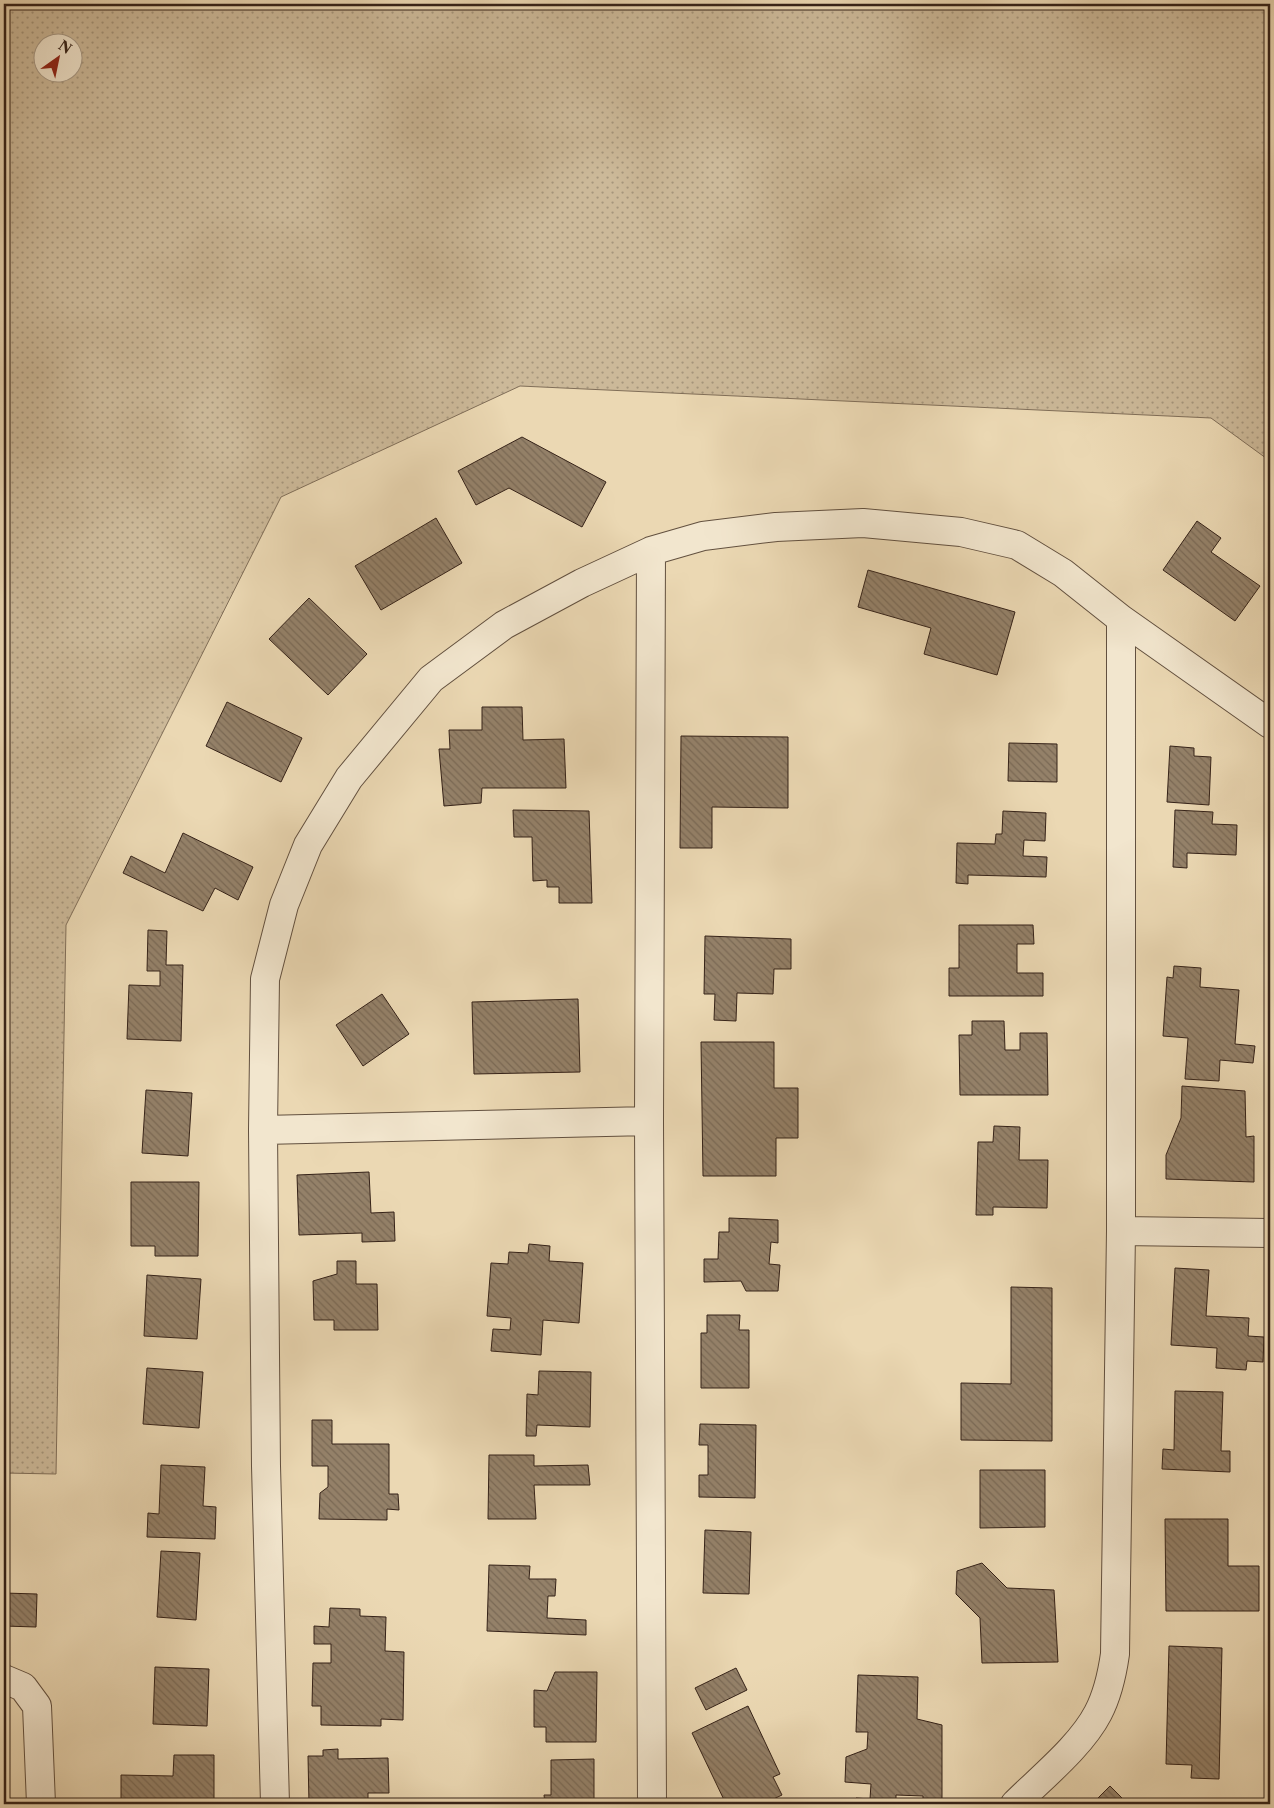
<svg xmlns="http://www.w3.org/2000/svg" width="1274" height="1808" viewBox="0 0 1274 1808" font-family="'Libre Caslon Text',serif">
<defs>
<pattern id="grass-dots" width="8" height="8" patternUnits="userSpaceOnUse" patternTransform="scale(1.25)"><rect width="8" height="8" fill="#ccb999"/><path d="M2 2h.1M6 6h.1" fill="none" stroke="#a6967c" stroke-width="1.8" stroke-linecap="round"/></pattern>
<pattern id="building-back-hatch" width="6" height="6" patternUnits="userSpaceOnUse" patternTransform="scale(1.25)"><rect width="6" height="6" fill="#948169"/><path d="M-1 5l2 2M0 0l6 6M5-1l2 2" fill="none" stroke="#7a6955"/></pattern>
</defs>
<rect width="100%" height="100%" fill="#ebd8b3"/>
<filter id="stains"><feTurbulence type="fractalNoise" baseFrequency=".004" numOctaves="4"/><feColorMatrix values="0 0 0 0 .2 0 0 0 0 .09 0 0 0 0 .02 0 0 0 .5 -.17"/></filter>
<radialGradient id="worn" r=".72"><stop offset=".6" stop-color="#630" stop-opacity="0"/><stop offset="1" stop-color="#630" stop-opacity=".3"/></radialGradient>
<!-- grass -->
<path fill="url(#grass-dots)" stroke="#806e58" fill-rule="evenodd" d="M4,4H1270V461L1211,418L520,386L281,497L66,925L56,1474L4,1473ZM42,42H72V72H42Z"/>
<!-- building -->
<path fill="url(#building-back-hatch)" stroke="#352218" d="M522,437L606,482L582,527L509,488L476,505L458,471Z
M436,518L462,563L381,610L355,566Z
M1197,521L1221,538L1211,552L1260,586L1235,621L1163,570Z
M868,570L1015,612L997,675L924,654L931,628L858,607Z
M309,598L367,654L328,695L269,639Z
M227,702L302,738L281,782L206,746Z
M482,707H522L523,740L564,739L566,788H482L481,803L444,806L439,749H450L449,730H482Z
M681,736L788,737V808L712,807V848H680Z
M1009,743L1057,744V782L1008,781Z
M1170,746L1194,748V756L1211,757L1209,805L1167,802Z
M513,810L589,811L592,903H559V887H547V880L533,881L532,837H514Z
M1175,810L1213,812L1212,824L1237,825L1236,855L1187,853V868L1173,867Z
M1003,811L1046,813L1045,841L1024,840L1023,856L1047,857L1046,877L968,875V884L956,883L957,843L995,844L996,834H1002Z
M183,833L253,867L238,900L215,888L203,911L123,873L131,856L165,873Z
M959,925H1033L1034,944H1017V973H1043V996H949V968H959Z
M148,930L167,931L166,965H183L181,1041L127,1039L129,985L160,986V971H147Z
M705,936L791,939V969H774L773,994L737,993L736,1021L714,1020L715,994H704Z
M1174,966L1201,968L1200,987L1239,990L1235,1044L1255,1046L1253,1063L1220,1060L1219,1081L1185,1079L1188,1038L1163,1036L1167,977L1173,978Z
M382,994L409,1034L363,1066L336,1025Z
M578,999L580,1072L474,1074L472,1002Z
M972,1021H1004L1005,1050H1020V1033H1047L1048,1095H960L959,1035H972Z
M701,1042H774V1088H798V1138H776V1176H703Z
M1182,1086L1245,1091L1246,1137L1254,1136V1182L1166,1179V1155L1181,1118Z
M146,1090L192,1093L188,1156L142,1153Z
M994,1126L1020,1127L1019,1160H1048L1047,1208L993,1207V1215H976L978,1142H993Z
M369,1172L371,1213L394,1212L395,1241L362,1242V1233L299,1235L297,1175Z
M131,1182H199L198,1256H155V1246H131Z
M729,1218L778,1220V1243L771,1242L769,1264L780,1265L778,1291H746L741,1281L704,1282V1259H718L719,1232H729Z
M529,1244L550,1246L549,1261L583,1263L579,1323L543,1320L541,1355L491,1351L493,1329L510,1330L511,1318L487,1316L491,1263L508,1264L509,1252L528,1253Z
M337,1261H356V1284H377L378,1330H334V1320H314L313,1281L337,1274Z
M1175,1268L1209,1270L1206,1316L1249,1318L1248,1336L1264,1337L1263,1362L1247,1361L1246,1370L1216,1368L1217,1348L1171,1345Z
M147,1275L201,1279L197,1339L144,1336Z
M1011,1287L1052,1288V1441L961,1440V1383L1011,1384Z
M707,1315H740L739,1330H749V1388H701V1333H707Z
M147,1368L203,1372L199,1428L143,1424Z
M539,1371L591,1372L590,1427L537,1425L536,1436H526L527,1394L538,1395Z
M1175,1391L1223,1392L1221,1451H1230V1472L1162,1469L1163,1449L1174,1450Z
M312,1420H332V1444H389V1494H398L399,1510L387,1509V1520L319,1519L320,1493L328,1487V1466H312Z
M700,1424L756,1425L755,1498L699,1497V1475H708V1445H699Z
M489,1455H534V1466L588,1465L590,1485H534L536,1519H488Z
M161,1465L205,1467L203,1506L216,1507L215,1539L147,1537L148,1513L159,1514Z
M980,1470H1045V1527L980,1528Z
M1165,1519H1228V1566H1259V1611H1166Z
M705,1530L751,1532L749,1594L703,1593Z
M161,1551L200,1553L196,1620L157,1617Z
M982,1563L1007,1588L1054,1590L1058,1662L982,1663L980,1618L956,1594L957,1571Z
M489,1565L530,1566L529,1579H556L555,1596H548L547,1618L586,1620V1635L487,1631Z
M4,1593L37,1594L36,1627L4,1626Z
M330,1608L360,1609V1616L386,1617L385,1651L404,1652L403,1720L381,1719V1726L321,1725V1706H312L313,1663H331V1644H314V1626L329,1627Z
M1169,1646L1222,1648L1219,1779L1191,1778L1192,1765L1166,1764Z
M155,1667L209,1669L207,1726L153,1724Z
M736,1668L747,1690L706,1710L695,1688Z
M555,1672H597L596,1742H546V1727H534V1690L547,1691Z
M858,1675L918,1677L917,1719L942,1725V1804H923V1796L896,1795V1804H856V1798L870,1799L871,1784L845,1782L846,1757L867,1749L868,1732H856Z
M748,1706L780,1774L773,1777L782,1795L763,1804H726L692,1733Z
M338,1749V1759L388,1758L389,1793H368V1804H309L308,1756H323V1750Z
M174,1755H214V1804H121V1775L173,1776Z
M594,1759V1804H525H545L544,1795H551V1760Z
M1110,1786L1128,1804H1092Z"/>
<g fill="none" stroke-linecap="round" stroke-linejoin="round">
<!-- minor casing -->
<g stroke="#62503f" stroke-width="30">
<path id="minor" d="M651,551L649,1121L652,1804
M263,1130L649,1121
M1121,1231L1270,1233
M4,1679L23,1687L37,1706L41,1804
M275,1804L266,1466L263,1130L265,979L284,905L308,845L349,778L431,679L504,625L582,583L651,551L703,536L776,527L863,523L961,532L1017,545L1063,573L1121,619L1270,724
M1015,1804C1041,1778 1081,1746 1098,1713C1108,1694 1112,1675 1115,1654L1121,1231V619"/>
</g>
<!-- minor -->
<use href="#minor" stroke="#f2e6ce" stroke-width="28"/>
</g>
<!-- margin -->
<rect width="1274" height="1808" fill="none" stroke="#ebd8b3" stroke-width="20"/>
<rect x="5" y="5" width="1264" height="1798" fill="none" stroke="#352218" stroke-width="2.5"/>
<rect x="10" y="10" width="1254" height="1788" fill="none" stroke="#352218"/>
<!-- north arrow -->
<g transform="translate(58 58) rotate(33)"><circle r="24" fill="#f2e6ce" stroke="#a69885"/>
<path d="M0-4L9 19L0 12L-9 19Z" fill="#8f2418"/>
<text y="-8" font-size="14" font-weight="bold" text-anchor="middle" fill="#352218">N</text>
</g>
<rect width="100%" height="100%" filter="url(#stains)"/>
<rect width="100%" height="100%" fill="url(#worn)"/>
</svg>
